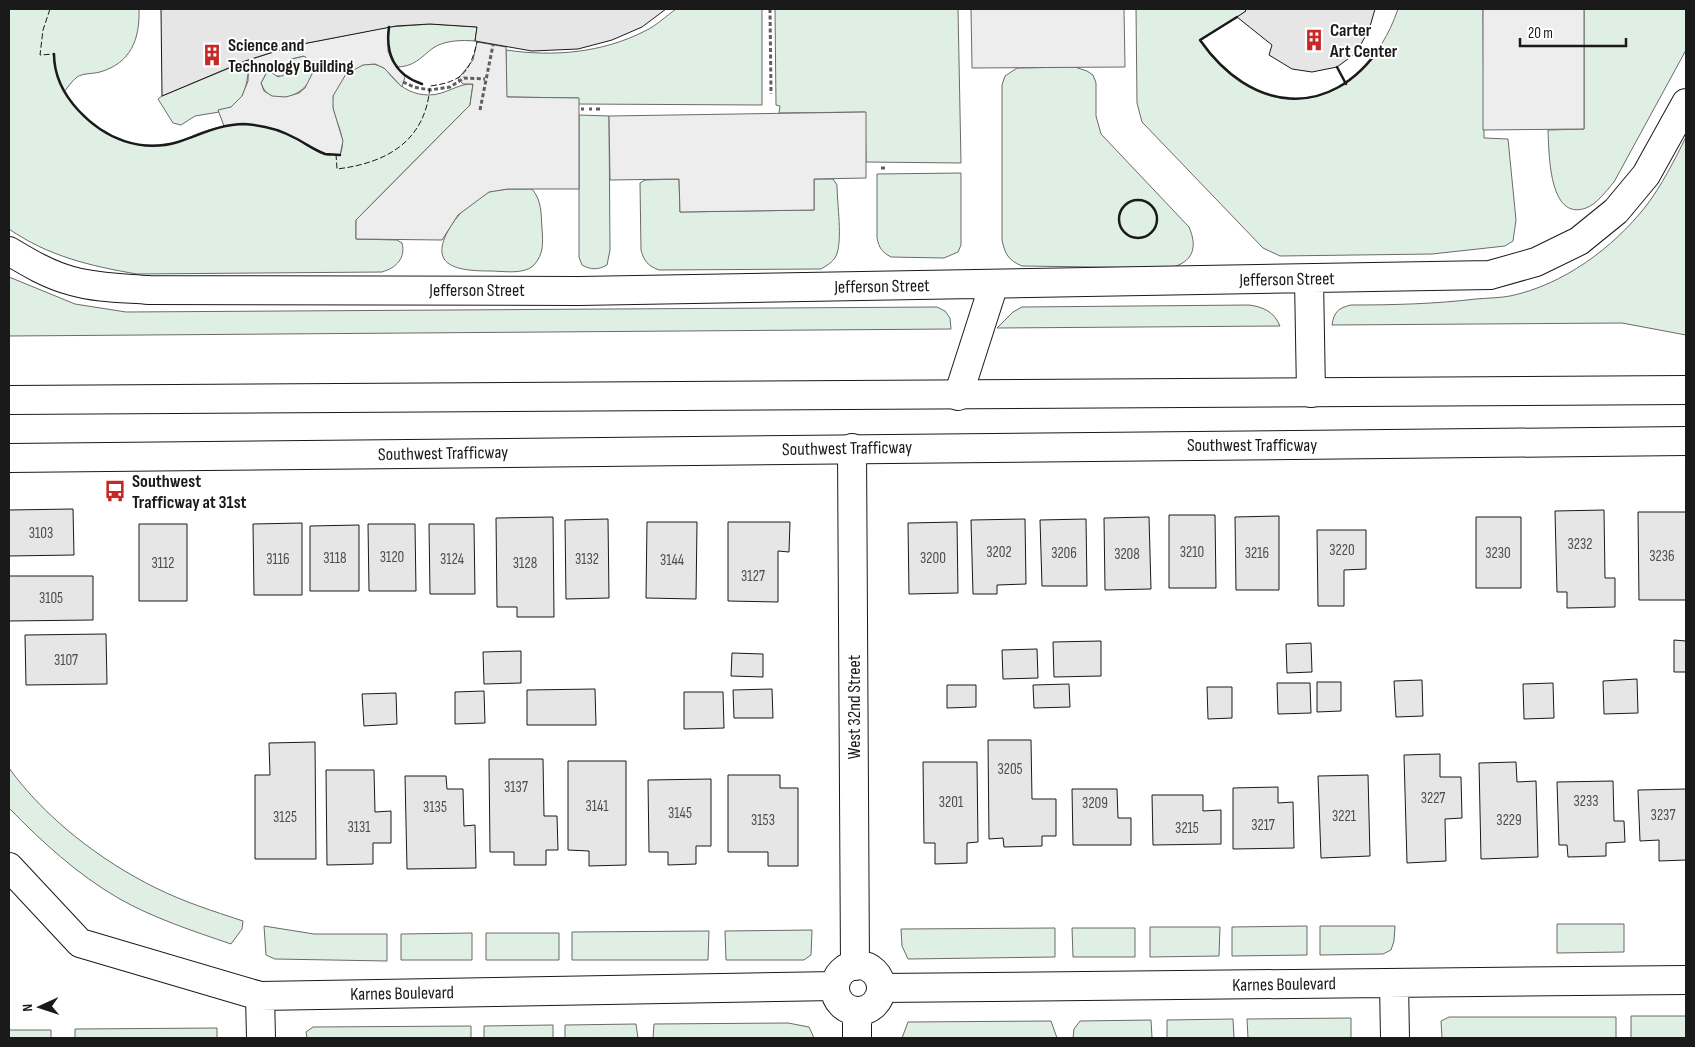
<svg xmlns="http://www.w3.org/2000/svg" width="1695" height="1047" viewBox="0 0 1695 1047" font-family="'Sofia Sans Condensed',sans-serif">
<rect width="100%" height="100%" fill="#fff"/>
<!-- green -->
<path fill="#e0efe3" stroke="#6a6a6a" d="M9,9H139C140,39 131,63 100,72C93,74 83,73 77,77C72,81 68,87 64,92C91,129 128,155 177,142C186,140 193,135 202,132C220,126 239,123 258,125C288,129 310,151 340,155C349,134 329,117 333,96C337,76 362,56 382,67C387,69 389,74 393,78C402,89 415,95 429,95C446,95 458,83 473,84L470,105L356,220V239L397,240L402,243C406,258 396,268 382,272L137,274C90,266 48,256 9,229Z
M676,9H762V105L578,104V98L506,97V50C553,57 602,53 645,31C656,26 666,16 676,9Z
M775,9H958L961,163L866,162L865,112L779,113L780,106L776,105Z
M1136,9H1244L1246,11L1243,13L1200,41C1263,133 1363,111 1398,9H1483L1484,138L1508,139L1516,220L1513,241L1505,246L1432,254L1280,256L1263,248L1142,122L1137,103Z
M1584,9H1686V50L1614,182C1606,191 1597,204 1586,208C1548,222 1549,150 1548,130L1584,129Z
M430,24L477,27L475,41C462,40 445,40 433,48C420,58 414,67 396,67L388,51L389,27Z
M304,56L311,62L313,72C309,95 270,111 261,83L269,68L272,73L279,77L291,59Z
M249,60C248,80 246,109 219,110V112L195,116L181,125L173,123L158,99L162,96Z
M1075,67L1087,71L1093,75L1096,83V116L1101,134L1189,227C1198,248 1193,262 1170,268L1022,266C1008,260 1005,254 1002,240V85L1005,76L1017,68Z
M579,115L609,116L610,250L607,265C598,270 591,270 582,265L579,257Z
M1686,137V335L1622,323L1332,325C1334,312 1338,308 1351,305C1393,305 1434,304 1476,299C1487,298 1499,298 1510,296C1563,285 1613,248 1646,206C1662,185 1674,161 1686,137Z
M961,173V245L958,252L944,258L891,257C882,252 879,248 877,238V174Z
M679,179L680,212L814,210V179H833L837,185C837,203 843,241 836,256C833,262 826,266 821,269L659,270C648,266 644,261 641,250L640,183L645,180Z
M508,189H532C542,201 541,213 542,229C543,242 544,254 534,265C524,275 503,271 490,271C454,271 426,265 452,224C460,212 476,197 489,192C495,190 502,190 508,189Z
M9,277L75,304L126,312L937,307L945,311L950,318L951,329L9,336Z
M1249,305C1264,307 1274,312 1280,326L997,328L1013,312L1022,307Z
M9,768C45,818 101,861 156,888C184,902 213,911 243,921L242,929L231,944C193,931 153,918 118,898C77,874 42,842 9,808Z
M1557,924H1624V952L1557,953Z
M264,926L314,934H387V961L275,959L266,955Z
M1307,926V955L1232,956V927Z
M1320,926H1395L1394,941L1391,950L1383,954L1320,955Z
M1150,927H1220L1219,956L1150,957Z
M1055,928V957L908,959L902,946L901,929Z
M1072,928H1135V957H1073Z
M812,930L811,955L804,960H726L725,931Z
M709,931L708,960H572V932Z
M472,933V960H401V934Z
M486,933H559V960H486Z
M1631,1016H1686V1038H1631Z
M1449,1017H1616V1038H1442L1441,1021Z
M1351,1018V1038H1248L1247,1019Z
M1233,1019L1234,1038H1167V1020Z
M1151,1020L1152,1038H1073L1074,1029L1080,1021Z
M1051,1021L1057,1038H902L908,1022Z
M788,1023L809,1027L814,1038H653L654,1024Z
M636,1024L638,1038H565V1025Z
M553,1025V1038H484V1026Z
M471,1026V1038H307L306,1032L313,1027Z
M217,1028V1038H75V1029Z
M9,1030H51V1038H9Z"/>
<!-- parking -->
<path fill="#ededed" stroke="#6a6a6a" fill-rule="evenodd" d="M971,9H1124L1125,67L972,68Z
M1483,9H1584V129L1483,130Z
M389,27L388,51L392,61L405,77L402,87L384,68L375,64L363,65L346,74L333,96V108L343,141L340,155L326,154L278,130L260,126L242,124L224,126L218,110L231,107L242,96L248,81L249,60L292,46ZM304,56L311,62L313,72L305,88L299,93L286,97L272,96L264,91L261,83L269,68L276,76H282L291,71L293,64L291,59Z
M477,42L506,47L507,97L579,98V189H508L489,192L458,215L442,240L356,239V220L470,105L473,84H463L458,79L473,60Z
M866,112V178L814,179V210L680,212L679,179L610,180L609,116Z"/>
<!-- building -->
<path fill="#e6e6e6" stroke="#1a1a1a" d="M161,9H666L642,27L612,40L578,49L532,51L475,41L477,27L430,24L396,26L292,46L245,61L162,96Z
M1244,9H1375L1369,30L1356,53L1337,67L1312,72L1292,69L1269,55L1272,45L1237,17L1246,11Z
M73,509L74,555L9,556V510Z
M1604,510L1605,578H1615V607L1567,608V592H1557L1555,511Z
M1638,512H1686V600H1639Z
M1169,515H1215L1216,588H1169Z
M1279,516V590H1236L1235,517Z
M553,517L554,617H517V607H497L496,518Z
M1149,517L1151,589L1105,590L1104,518Z
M1476,517H1521V588H1476Z
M608,519L609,598L566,599L565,520Z
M1025,519L1026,584L997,585V594H973L971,520Z
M1086,519L1087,586H1042L1040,520Z
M647,522H697L696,599L646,598Z
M728,522H790L789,552L778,551V602L728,601Z
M957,522L958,593L909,594L908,523Z
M302,523V595H254L253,524Z
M139,524H187V601H139Z
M368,524H415L416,591H369Z
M429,524H474L475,594H430Z
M359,525V591H310V526Z
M1317,530H1366V569L1344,570V606H1318Z
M9,576H93V620L9,621Z
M106,634L107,684L26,685L25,635Z
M1674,640L1686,641V672H1674Z
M1101,641V676L1054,677L1053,642Z
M1311,643L1312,672L1287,673L1286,644Z
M1037,649L1038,678L1003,679L1002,650Z
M521,651V683L484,684L483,652Z
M732,653L763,654V677L731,676Z
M1637,679L1638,713L1604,714L1603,681Z
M1422,680L1423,716L1396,717L1394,681Z
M1317,682H1341V711L1317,712Z
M1277,683H1310L1311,713L1278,714Z
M1553,683L1554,718L1524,719L1523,684Z
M1069,684L1070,707L1034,708L1033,685Z
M947,685H976V707L947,708Z
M1207,687H1232V718L1208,719Z
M595,689L596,725H527V690Z
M772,689L773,718H734L733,690Z
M484,691L485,723L455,724V692Z
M684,692H723L724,728L684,729Z
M396,693L397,724L364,726L362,694Z
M988,740H1031L1032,799H1056V836H1042V846L1004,847L1003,838L989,839Z
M315,742L316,859H255V775H270L269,743Z
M1440,754V777H1461L1462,818L1445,819L1446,861L1407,863L1404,755Z
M489,759H543L544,816H557L558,850H546V865H514V852H490Z
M568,761H626V865L589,866V851L568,850Z
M923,762H977L978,842L967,843V863L935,864V843H924Z
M1516,762L1517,782L1536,781L1538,857L1481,859L1479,763Z
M326,770H374L375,812L391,811V843H373V864L327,865Z
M728,775H780V788H798V866H768V852H728Z
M1368,775L1370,856L1321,858L1318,776Z
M405,776H446L447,789H463L464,826L475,825L476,868L407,869Z
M711,779V846H696V864L668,865V852H649L648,780Z
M1613,781L1614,821H1624L1625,842L1606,843V856L1568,857L1567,845H1559L1557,782Z
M1278,787V803L1293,802L1294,848L1233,849V788Z
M1072,789H1117L1118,818H1131V845H1073Z
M1686,789V860L1659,861V840L1640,841L1638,790Z
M1152,795H1203V811L1221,810V844L1153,845Z"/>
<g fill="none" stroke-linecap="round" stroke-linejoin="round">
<!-- minor casing -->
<g stroke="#1a1a1a" stroke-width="30">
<path id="minor" d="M9,251C29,263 49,275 72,281C96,288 123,288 149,290L579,291L1490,275L1536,262L1579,241L1616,211L1646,175L1686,103
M1309,279L1311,393
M958,396L994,284
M852,448L855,966
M9,867L80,943L260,996L835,986
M835 988a23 23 0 1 1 46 0a23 23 0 1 1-46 0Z
M1394,983L1395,1038
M881,988L1686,980
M260,996L261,1038
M857,1012V1038"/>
</g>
<!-- major casing -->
<g stroke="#1a1a1a" stroke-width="30">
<path id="major" d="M9,400L1686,390
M9,458L1686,441"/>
</g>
<!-- path -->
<path stroke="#5f5f5f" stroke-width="3" stroke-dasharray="4 2.5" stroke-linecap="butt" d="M770,9L771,94
M403,82L414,87L430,90L450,87L464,78L485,79
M581,109H584
M589,109H592
M596,109H601
M480,110L493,45
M881,168H887"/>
<!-- minor -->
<use href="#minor" stroke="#fff" stroke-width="28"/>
<!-- major -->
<use href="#major" stroke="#fff" stroke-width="28"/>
<!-- fence -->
<path stroke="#1a1a1a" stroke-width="1" stroke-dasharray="6 2.5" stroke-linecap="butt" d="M50,9L43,30L40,55L54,54
M336,154L337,169C387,163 426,141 430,86C462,82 470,72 477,42"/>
<!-- wall -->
<path stroke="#1a1a1a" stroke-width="2.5" d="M1237,17L1200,40C1250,112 1330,122 1381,46
M389,27C385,54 395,75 422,84
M54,54C54,76 64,95 79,111C105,139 141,153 178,142C200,135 220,124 244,124C262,125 279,129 295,138C305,143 314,150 325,154C330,155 335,154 340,155
M1337,67L1346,84
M1119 219a19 19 0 1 1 38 0a19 19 0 1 1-38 0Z"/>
</g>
<!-- icons -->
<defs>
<g id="building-bare" transform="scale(1.725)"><path d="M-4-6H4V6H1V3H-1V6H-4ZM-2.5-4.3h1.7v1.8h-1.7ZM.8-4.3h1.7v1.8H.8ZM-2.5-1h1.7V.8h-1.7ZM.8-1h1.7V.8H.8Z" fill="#c62828" stroke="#fff" stroke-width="2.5" paint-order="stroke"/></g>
<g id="bus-bare" transform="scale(1.725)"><path d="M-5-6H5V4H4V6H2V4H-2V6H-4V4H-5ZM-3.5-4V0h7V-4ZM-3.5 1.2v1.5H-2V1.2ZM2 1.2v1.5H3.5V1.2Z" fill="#c62828" stroke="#fff" stroke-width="2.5" paint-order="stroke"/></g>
</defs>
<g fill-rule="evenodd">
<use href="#building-bare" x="1314" y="40"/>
<use href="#building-bare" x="212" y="55"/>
<use href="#bus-bare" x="115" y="491"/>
</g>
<g text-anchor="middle" stroke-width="4" stroke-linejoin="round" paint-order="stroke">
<!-- number labels -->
<g font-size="15" fill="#4d4d4d">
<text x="41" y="538">3103</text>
<text x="1580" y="549">3232</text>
<text x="1342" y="555">3220</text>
<text x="999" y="557">3202</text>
<text x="1192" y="557">3210</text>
<text x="1064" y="558">3206</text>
<text x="1257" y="558">3216</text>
<text x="1498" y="558">3230</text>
<text x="1127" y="559">3208</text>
<text x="1662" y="561">3236</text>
<text x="392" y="562">3120</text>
<text x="335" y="563">3118</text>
<text x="933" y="563">3200</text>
<text x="278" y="564">3116</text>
<text x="452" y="564">3124</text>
<text x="587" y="564">3132</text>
<text x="672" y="565">3144</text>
<text x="163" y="568">3112</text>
<text x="525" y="568">3128</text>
<text x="753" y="581">3127</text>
<text x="51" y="603">3105</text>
<text x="66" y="665">3107</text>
<text x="1010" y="774">3205</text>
<text x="516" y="792">3137</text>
<text x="1433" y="803">3227</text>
<text x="1586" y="806">3233</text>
<text x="951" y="807">3201</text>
<text x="1095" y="808">3209</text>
<text x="597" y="811">3141</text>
<text x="435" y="812">3135</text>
<text x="680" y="818">3145</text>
<text x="1663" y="820">3237</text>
<text x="1344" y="821">3221</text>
<text x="285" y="822">3125</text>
<text x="763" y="825">3153</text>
<text x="1509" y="825">3229</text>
<text x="1263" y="830">3217</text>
<text x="359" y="832">3131</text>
<text x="1187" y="833">3215</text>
</g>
<!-- poi labels -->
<g font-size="18" font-weight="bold" fill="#1a1a1a" stroke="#fff" text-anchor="start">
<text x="1330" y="36">Carter<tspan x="1330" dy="21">Art Center</tspan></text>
<text x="228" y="51">Science and<tspan x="228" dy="21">Technology Building</tspan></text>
<text x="132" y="487">Southwest<tspan x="132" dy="21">Trafficway at 31st</tspan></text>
</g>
<!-- street labels -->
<g font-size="18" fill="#1a1a1a" stroke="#fff">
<text transform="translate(1287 279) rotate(-1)" y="6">Jefferson Street</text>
<text transform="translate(882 286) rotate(-1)" y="6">Jefferson Street</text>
<text x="477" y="296">Jefferson Street</text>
<text x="1252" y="451">Southwest Trafficway</text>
<text transform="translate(847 448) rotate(-1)" y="6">Southwest Trafficway</text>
<text transform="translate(443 453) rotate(-1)" y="6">Southwest Trafficway</text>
<text transform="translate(854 707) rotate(-90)" y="6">West 32nd Street</text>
<text transform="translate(1284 984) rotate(-1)" y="6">Karnes Boulevard</text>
<text transform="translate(402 993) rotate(-1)" y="6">Karnes Boulevard</text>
</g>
</g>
<!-- border -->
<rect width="1695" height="1047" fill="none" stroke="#1a1a1a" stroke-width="20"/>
<!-- north arrow -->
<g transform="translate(40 1007) rotate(267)" stroke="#ffffff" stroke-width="4" paint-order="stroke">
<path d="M0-4L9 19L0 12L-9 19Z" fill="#1a1a1a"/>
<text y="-8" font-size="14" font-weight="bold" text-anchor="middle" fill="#1a1a1a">N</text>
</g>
<!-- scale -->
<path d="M1520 38v8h106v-8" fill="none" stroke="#1a1a1a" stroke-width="2.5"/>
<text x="1528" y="38" font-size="15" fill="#1a1a1a" stroke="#ffffff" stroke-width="4" paint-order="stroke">20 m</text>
</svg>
